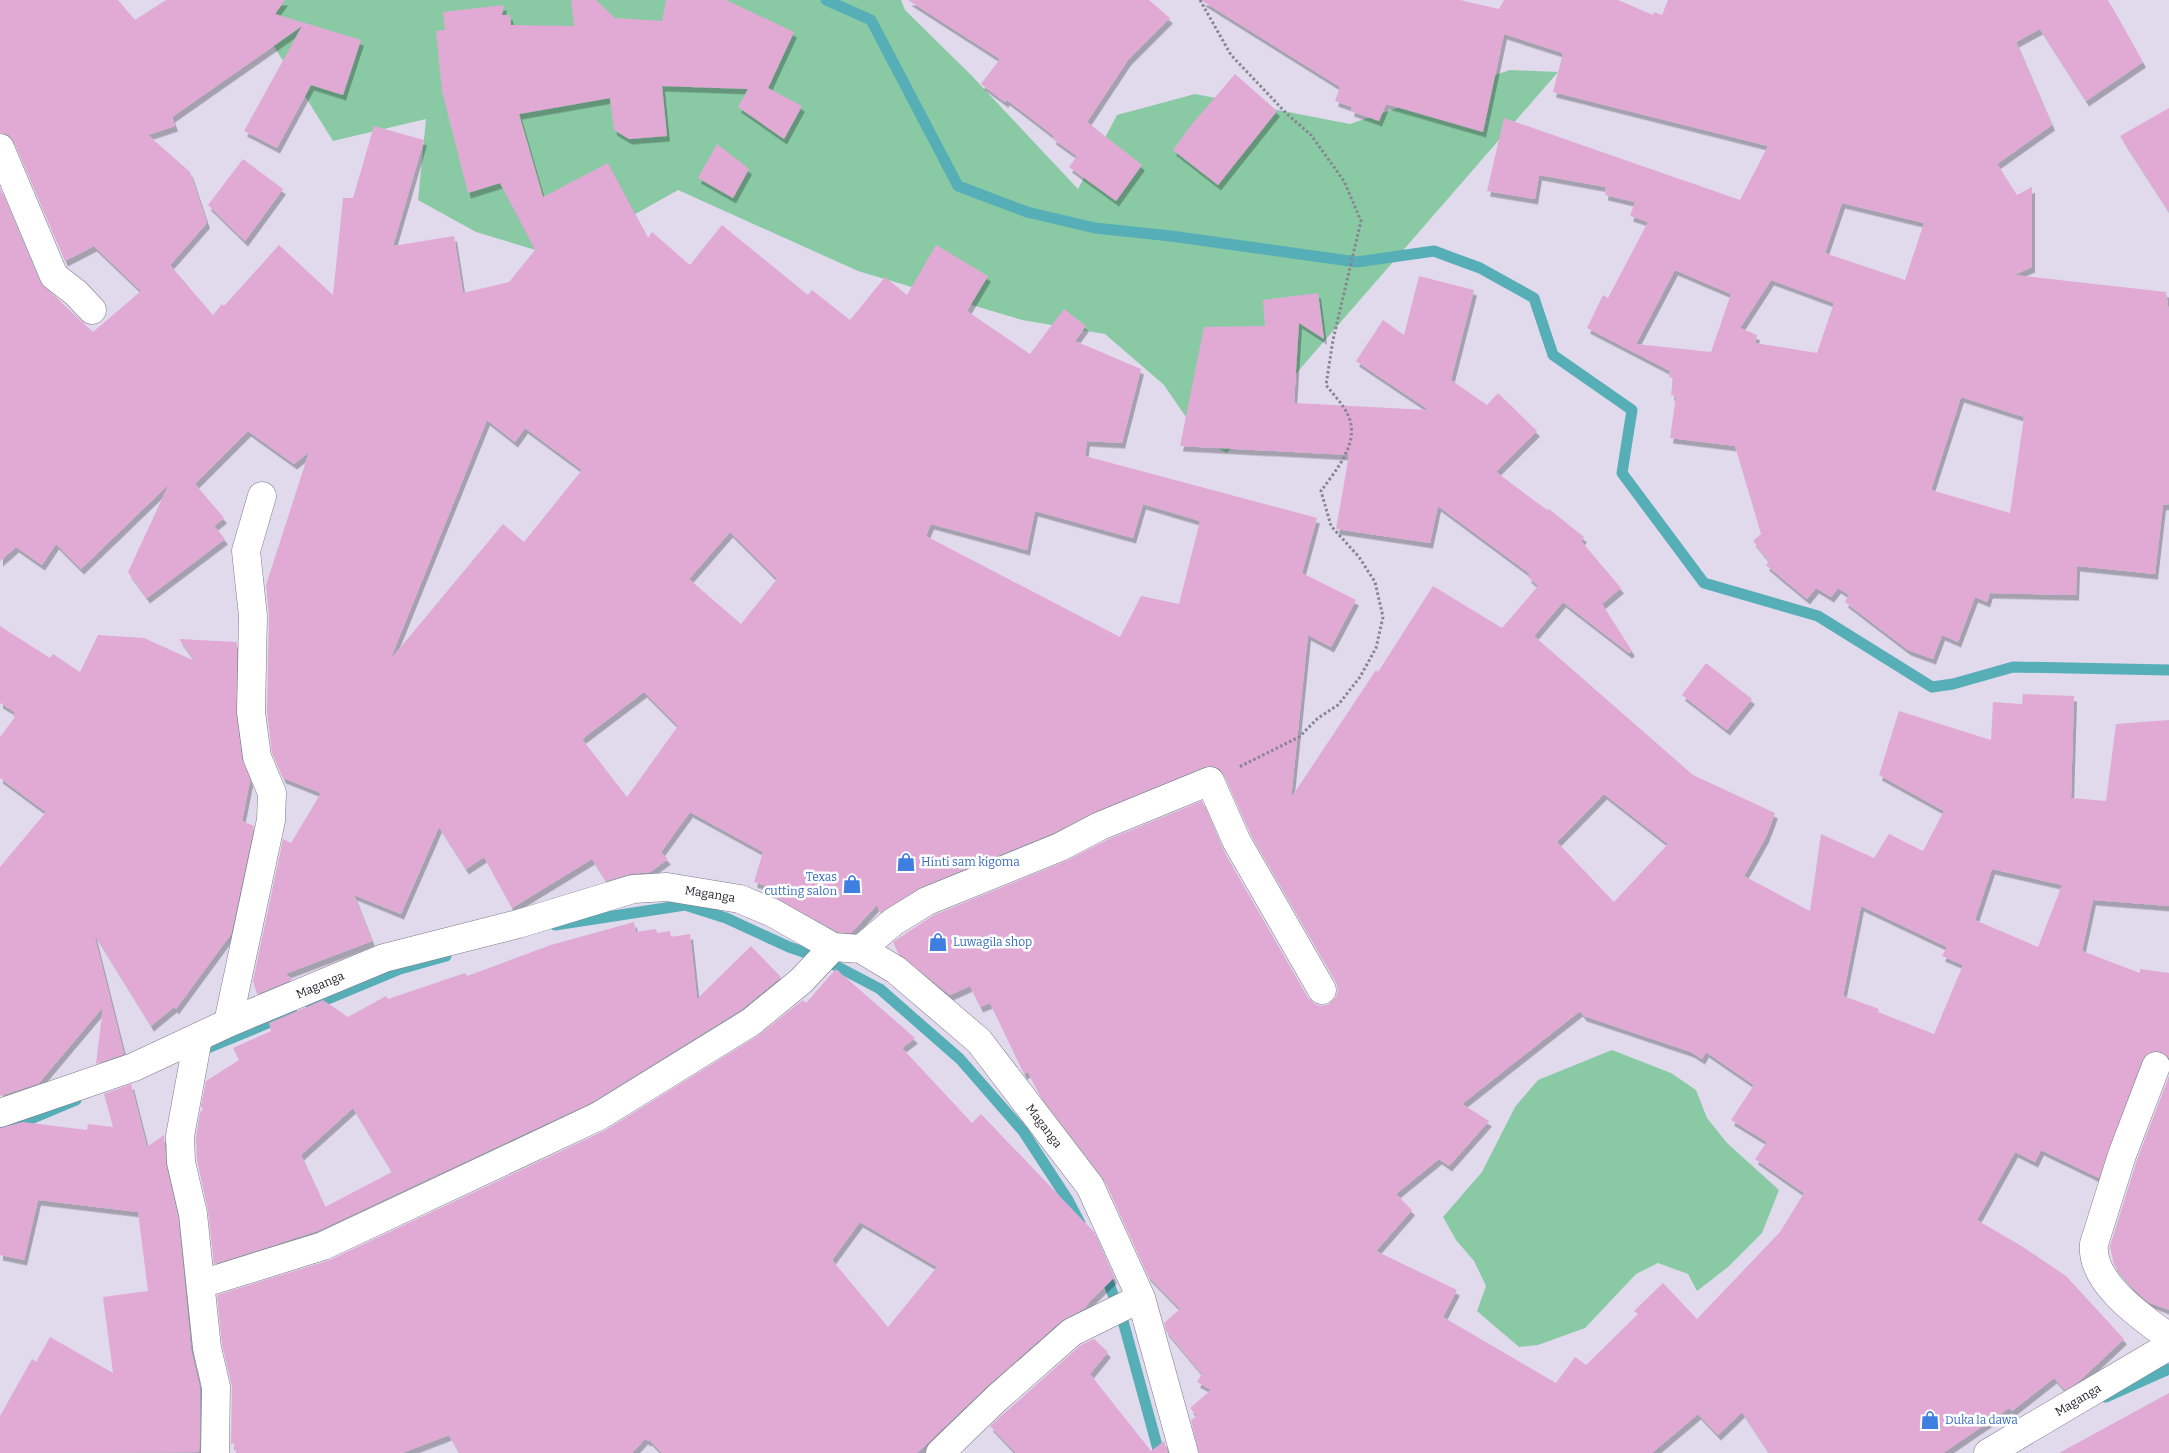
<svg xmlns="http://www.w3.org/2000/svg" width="2169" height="1453" viewBox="0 0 2169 1453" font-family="Bitter,serif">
<defs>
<filter id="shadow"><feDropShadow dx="3" dy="5.5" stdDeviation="0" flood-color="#0004"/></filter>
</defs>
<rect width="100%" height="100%" fill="#e1daed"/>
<!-- green -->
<path fill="#89caa5" d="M245,0H901L905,10L971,75L1078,189L1117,115L1195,94L1350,124L1510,70L1558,72L1227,453L1201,439L1164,385L1105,334L1022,320L858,271L678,190L559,257L476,232L418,200L426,119L333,141Z
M1612,1050L1671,1073L1696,1090L1707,1118L1727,1143L1779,1190L1762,1233L1728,1267L1697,1291L1688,1274L1658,1263L1636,1274L1585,1328L1538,1345L1519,1347L1477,1311L1486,1286L1474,1261L1456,1240L1443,1217L1482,1172L1515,1107L1538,1080Z"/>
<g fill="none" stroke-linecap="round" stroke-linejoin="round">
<!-- stream -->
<path stroke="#56aeb6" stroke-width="11" d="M826,0L871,20L958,186L1027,212L1095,228L1171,236L1357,262L1434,251L1480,268L1534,298L1553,355L1632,410L1622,473L1704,583L1818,616L1932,687L1953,684L2013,667L2169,670
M555,925L685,905L726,918L789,947L821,958L880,989L960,1059L1023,1131L1068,1200L1080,1223
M311,1006L400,969L446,956
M198,1052L292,1013
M0,1132L76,1100
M1103,1268L1123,1321L1159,1453
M2106,1397L2169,1369"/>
</g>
<!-- building -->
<path fill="#e1aad5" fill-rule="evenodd" filter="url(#shadow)" d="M0,0H118L135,20L166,0H285L275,14L361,40L343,95L311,85L277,148L244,131L302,26L172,117L175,126L148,135L190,172L207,223L170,265L213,315L222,304L224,306L279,245L333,295L343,198H353L374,126L424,140L393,246L454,236L463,293L509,282L535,250L500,183L468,193L442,91L436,31L445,30L443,12L504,5L502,15H510L511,25L574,26L571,0H596L615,18L662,21L666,0H726L794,32L768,88L802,106L784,139L738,107L748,89L662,86L667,136L629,139L614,130L610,98L519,114L543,197L608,163L648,238L652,232L690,265L722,225L808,295L812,290L850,320L885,277L907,295L936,245L988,276L967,311L1030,354L1064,309L1086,326L1075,341L1141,369L1122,443L1087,441L1085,456L1317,518L1302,573L1356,600L1331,647L1308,635L1291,798L1376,670L1378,672L1433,586L1502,628L1538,586L1528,577L1530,574L1438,506L1430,543L1336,529L1349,455L1180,446L1204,327L1265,326L1263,300L1318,293L1324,339L1299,323L1294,403L1429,410L1356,361L1383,320L1404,335L1419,276L1474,290L1451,380L1487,405L1498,393L1537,431L1496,472L1547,510L1549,509L1584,537L1581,541L1621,588L1602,604L1632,651L1629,653L1563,602L1534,636L1693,775L1775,813L1766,837L1744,876L1810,911L1821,834L1874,858L1889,834L1923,851L1944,811L1879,775L1899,711L1991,740L1993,702L2022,704L2023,694L2074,696L2071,798L2106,801L2116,724L2169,720V906L2093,900L2082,951L2140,973V969L2169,973V1058L2162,1052L2154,1051L2147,1054L2142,1060L2099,1178L2041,1150L2035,1162L2015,1152L1977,1220L2023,1247L2066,1276L2124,1339L2078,1382L2065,1390L2054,1378L2012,1411L2009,1408L1943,1453H1769L1742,1412L1718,1435L1698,1414L1652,1453H1199L1191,1420L1197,1416L1190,1408L1211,1390L1197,1382L1202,1374L1166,1331L1164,1323L1180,1309L1148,1276L1104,1179L1039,1094L1028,1072L1024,1074L990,1003L980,1007L970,986L950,995L898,953L893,942L934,915L1066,861L1107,840L1202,801L1223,850L1308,998L1315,1004L1321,1006L1329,1004L1336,997L1338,990L1336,982L1251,835L1224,775L1220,769L1212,766L1204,767L1094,812L1053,833L921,887L880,913L877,905L851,933L838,932L773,896L776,889L754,882L763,852L690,812L661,852L668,859L650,872L629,874L606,881L592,859L512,908L484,857L466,869L439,827L401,914L354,895L372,941L285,974L293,979L257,994L253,981L283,839L291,843L321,793L283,778L272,753L267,711L269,616L266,585L309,452L294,464L248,431L195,484L224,518L214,526L225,539L147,598L128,572L169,484L81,569L56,544L42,565L16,547L0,561V188L40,282L93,332L141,291L94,246L65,261L14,142L9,135L0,133ZM487,420L515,442L525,428L582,470L524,542L503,524L390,660ZM1143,504L1200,521L1179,604L1141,596L1120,637L926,536L931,524L1027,550L1035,511L1133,538ZM730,532L777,579L741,624L689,579ZM644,692L678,726L627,797L582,739ZM1604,794L1668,844L1614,902L1557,842ZM1992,869L2062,885L2038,947L1975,920ZM1861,906L1947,947L1942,956L1963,965L1934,1034L1878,1012L1879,1009L1843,996ZM1580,1011L1584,1016L1691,1052L1702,1059L1706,1052L1754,1085L1731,1120L1767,1142L1755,1159L1804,1193L1780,1232L1697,1319L1663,1283L1634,1311L1638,1314L1586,1365L1575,1357L1556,1383L1443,1317L1457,1290L1376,1251L1412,1210L1396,1194L1439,1159L1449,1166L1489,1121L1462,1104Z
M908,0H1149L1170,18L1128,60L1087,122L1142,165L1116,201L1069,167L1077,156L1053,139L1054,136L1007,100L1005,102L981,84L1000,59Z
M1201,0H1460L1499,9L1504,0H1618L1653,15L1654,12L1662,15L1668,0H2108L2143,62L2086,101L2040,29L2016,42L2052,125L1997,164L2017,195L2032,187V267L2014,275L2166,292L2169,313V504L2163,505L2155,574L2077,566L2076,595L1990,593L1987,602L1975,597L1958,642L1942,635L1933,659L1908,650L1845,602L1849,595L1838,588L1831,597L1816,588L1807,599L1766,565L1769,561L1753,541L1761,534L1735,446L1670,438L1676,396L1671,395L1673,378L1669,377L1670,371L1587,328L1603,295L1608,298L1648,222L1630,216L1635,202L1605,195L1606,187L1539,175L1535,199L1487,191L1504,118L1740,200L1768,146L1553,92L1563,53L1504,34L1483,132L1386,104L1379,121L1351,111L1352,107L1335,101L1340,87ZM1842,203L1924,223L1905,280L1825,253ZM1675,270L1731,294L1711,352L1636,344ZM1771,280L1834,303L1817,353L1755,343L1757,335L1740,328ZM1961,397L2024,417L2010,513L1931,490Z
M1235,74L1277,111L1218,185L1173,150L1192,124Z
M2169,108V212L2120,136Z
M717,144L749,169L733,198L698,178Z
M243,159L283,189L245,241L208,205Z
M0,626L50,658L53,654L80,672L98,635L144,638L195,661L179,639L237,642L236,714L242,759L250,781L242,821L254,826L231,934L176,1009L174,1007L151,1026L94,934L124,1054L96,1064L103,1007L39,1083L0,1096V867L46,812L0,778V737L15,717L13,716L15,712L0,703Z
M1706,663L1752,699L1727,730L1682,695Z
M634,922L636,932L656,929L657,933L670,931L671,937L690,934L697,999L751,946L781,977L742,1009L592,1102L317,1231L214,1264L208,1211L197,1160L196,1137L200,1112L203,1110L201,1106L206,1081L239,1060L233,1048L271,1031L269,1023L323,1000L348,1017L386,996L388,999L465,973L467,976L551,945ZM353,1108L392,1172L325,1207L301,1155Z
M836,969L915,1038L902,1048L972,1123L981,1114L1094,1232L1114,1278L1089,1302L1085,1308L1062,1320L987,1386L917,1453H662L649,1440L648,1441L645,1439L632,1453H459L449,1435L402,1453H236L234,1443L231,1444L232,1387L222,1345L217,1295L330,1260L606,1130L759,1035L803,1000L806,1003ZM860,1222L937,1267L888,1327L832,1260Z
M2169,1076V1310L2148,1302L2131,1286L2114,1265L2110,1246L2137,1160Z
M131,1084L147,1147L164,1135L166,1165L178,1217L191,1350L200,1389L199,1452L0,1453V1416L32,1359L36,1362L50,1337L113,1373L103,1297L148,1291L138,1212L38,1200L24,1260L0,1255V1128L23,1122L87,1130L88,1124L113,1127L104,1094Z
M1094,1339L1108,1352L1090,1374L1151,1451L1164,1441L1168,1453H1016L990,1426L1081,1345Z
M2169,1393V1453H2059Z"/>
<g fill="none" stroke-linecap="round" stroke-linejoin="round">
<!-- minor casing -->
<g stroke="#7e7888" stroke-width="29">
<path id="minor" d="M0,148L54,276L76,293L92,310
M861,949L893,922L927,901L1060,847L1100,826L1210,781L1237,842L1322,990
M228,1023L271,820L272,793L257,757L251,712L253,616L246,551L262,496
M198,1038L180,1136L181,1162L193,1214L207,1348L216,1387L215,1453
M2156,1066L2122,1155L2094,1244C2090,1282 2141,1317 2169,1337
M0,1113L134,1067L228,1023L384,958L518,924L633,889L667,887L740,899L773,913L833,947L861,949L896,970L979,1041L1090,1186L1141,1298L1184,1453
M201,1284L323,1246L599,1116L751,1022L801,981L833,947
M940,1453L997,1398L1072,1332L1141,1298
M1988,1453L2169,1346"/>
</g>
<!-- path -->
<path stroke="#888491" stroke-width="3" stroke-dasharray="2.5 2.5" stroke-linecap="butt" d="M1200,0L1231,55L1287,114L1311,135L1344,181L1361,221L1333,340L1326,385C1333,394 1342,403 1347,413C1362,441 1336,470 1321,491L1331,526L1359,557L1375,582L1383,617L1376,648L1360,677L1338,705L1318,718L1299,737L1239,767"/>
<!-- minor -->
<use href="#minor" stroke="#fff" stroke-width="28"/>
</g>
<!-- icons -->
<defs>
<g id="shop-bare" transform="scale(1.5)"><path d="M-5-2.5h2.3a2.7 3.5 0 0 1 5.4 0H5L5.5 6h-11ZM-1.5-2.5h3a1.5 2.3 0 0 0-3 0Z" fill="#3f7fe0" stroke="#fff" stroke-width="2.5" paint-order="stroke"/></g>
</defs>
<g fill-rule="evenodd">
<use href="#shop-bare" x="906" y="862"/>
<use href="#shop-bare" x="852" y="884"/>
<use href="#shop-bare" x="938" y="942"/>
<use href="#shop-bare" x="1930" y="1420"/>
</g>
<g text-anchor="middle" stroke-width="5" stroke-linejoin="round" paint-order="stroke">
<!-- shop labels -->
<g font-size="12" fill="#366cbe" stroke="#fff" text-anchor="start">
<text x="921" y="866">Hinti sam kigoma</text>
<text x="837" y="881" text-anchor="end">Texas<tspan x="837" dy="14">cutting salon</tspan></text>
<text x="953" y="946">Luwagila shop</text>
<text x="1945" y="1424">Duka la dawa</text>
</g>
<!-- street labels -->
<g font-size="12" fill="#201e24" stroke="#fff">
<text transform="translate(710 894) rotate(9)" y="4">Maganga</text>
<text transform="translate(320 985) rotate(-23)" y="4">Maganga</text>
<text transform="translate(1044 1126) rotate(53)" y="4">Maganga</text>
<text transform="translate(2078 1400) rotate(-31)" y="4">Maganga</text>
</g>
</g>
</svg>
